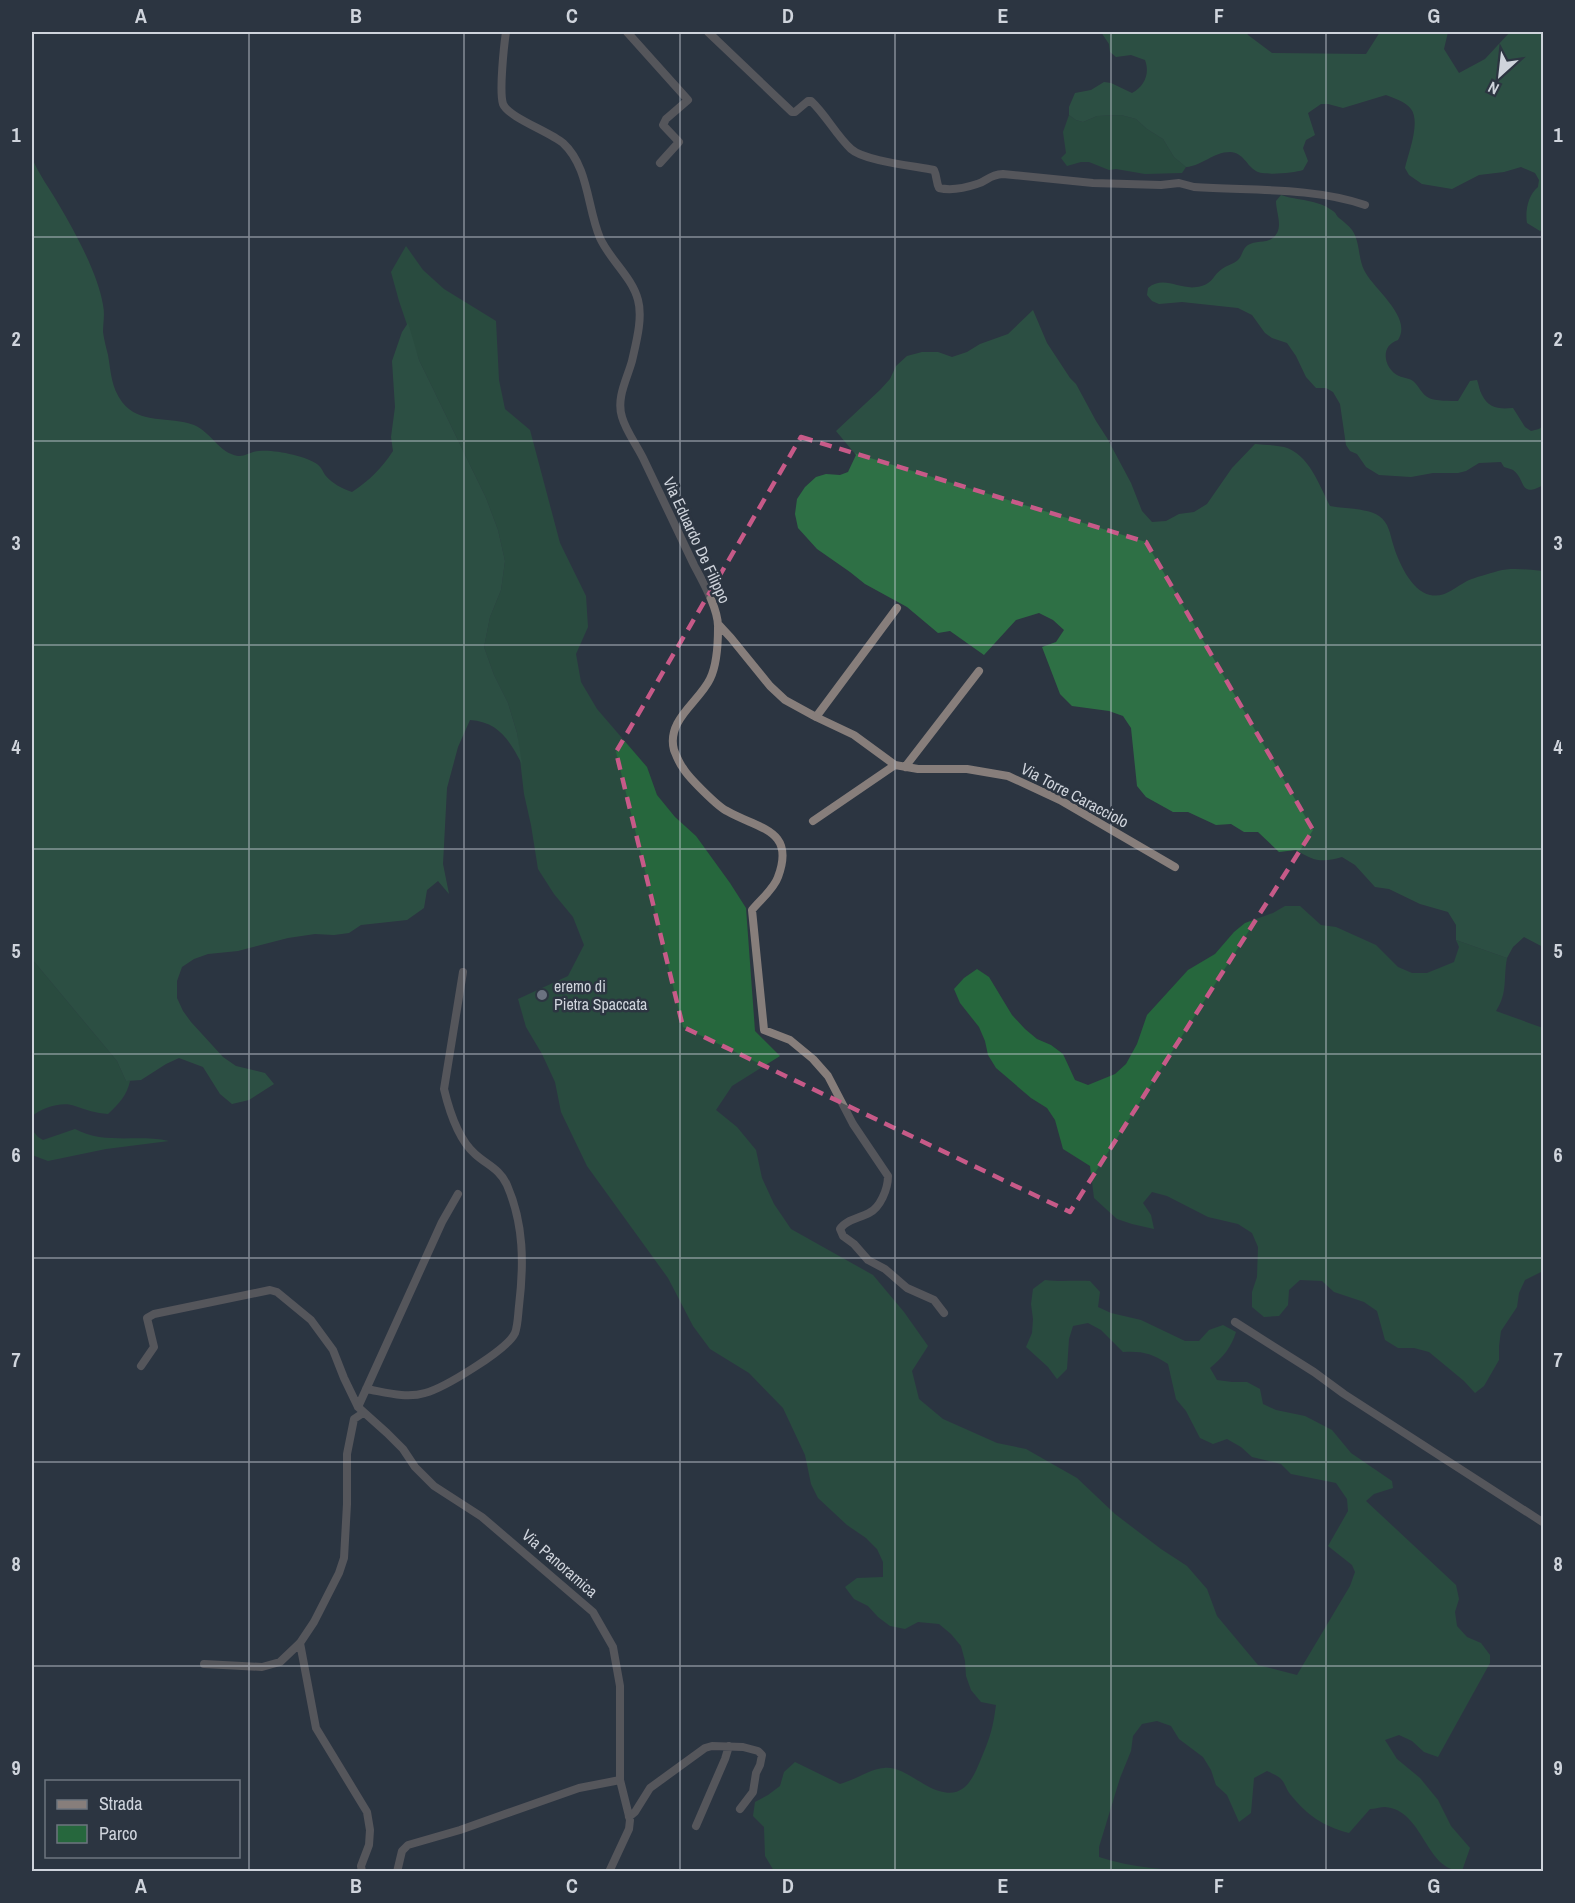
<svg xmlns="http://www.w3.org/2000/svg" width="1575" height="1903" viewBox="0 0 1575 1903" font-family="'Archivo Narrow',sans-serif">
<rect width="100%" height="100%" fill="#2c3541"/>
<!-- green -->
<path fill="#26673d" d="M1069,115L1076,120L1083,122L1097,116L1121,115L1136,119L1147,129L1163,139L1174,157L1186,167L1182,173L1145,174L1116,169L1109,170L1089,162H1081L1067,166L1061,158L1066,153L1063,132Z
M406,246L423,270L444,289L496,321L499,380L505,409L530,430L560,543L586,596L588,627L576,654L581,682L597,709L647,767L657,795L675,817L696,836L730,883L746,908L755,1031L780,1056L732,1086L716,1110L737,1127L756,1150L762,1178L774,1204L791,1229L873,1275L904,1312L928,1346L912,1371L919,1399L943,1419L997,1443L1026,1449L1077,1478L1115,1514L1161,1549L1187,1566L1207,1589L1217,1616L1258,1665L1297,1675L1350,1586L1355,1572L1352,1565L1328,1546L1348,1511L1347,1499L1336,1483L1291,1474L1281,1464L1252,1457L1241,1447L1227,1439L1213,1444L1200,1438L1186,1411L1176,1399L1168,1364C1151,1353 1142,1351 1123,1352L1101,1330L1088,1323L1073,1326L1069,1339L1067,1369L1057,1379L1048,1367L1026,1347L1032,1333L1033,1319L1031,1304L1033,1289L1045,1280C1061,1282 1075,1280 1090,1281L1100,1292L1098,1307L1111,1313L1141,1320L1185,1341H1199L1209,1330L1223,1325L1236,1332C1231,1348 1223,1357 1210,1368L1217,1380L1232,1382H1247L1260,1389L1263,1404L1276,1410L1305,1416L1332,1430L1351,1453L1392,1481L1393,1488L1374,1494L1366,1501L1456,1585L1459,1599L1455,1612L1457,1626L1467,1637L1481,1643L1490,1655V1663L1438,1757L1424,1752L1412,1741L1399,1735L1385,1740L1397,1759L1420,1778L1438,1800L1451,1826L1470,1848L1462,1871C1425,1871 1424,1810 1385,1807C1380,1807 1375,1809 1370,1809L1349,1833C1323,1826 1308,1816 1290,1794C1286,1789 1285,1782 1280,1778C1277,1775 1271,1773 1267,1771L1254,1778L1251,1813L1239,1822L1227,1795L1216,1785L1211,1770L1203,1757L1179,1739L1171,1726L1157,1721L1142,1724L1133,1736L1131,1751L1120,1778L1099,1847V1857C1133,1868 1165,1870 1201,1871H774L765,1856L764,1827L753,1816L755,1802L768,1795L780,1786L784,1772L795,1762L840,1784C855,1780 870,1769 884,1768C903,1766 921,1786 939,1791C965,1799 973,1778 981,1759C990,1738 993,1728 996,1705L981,1702L971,1690L966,1676L965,1661L961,1646L951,1634L939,1624L918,1622L905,1629L890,1626L878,1617L868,1606L854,1599L845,1587L857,1578L883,1577V1562L877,1549L866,1538L847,1525L818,1498L811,1484L805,1455L783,1408L749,1373L710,1349L693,1326L668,1278L587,1166L561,1112L555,1082L542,1054L526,1027L518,999L568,976L584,945L573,917L554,894L538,869L531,825L524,794L517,733L508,703L494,675L484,647L490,617L501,590L505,561L498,530L486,498L419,360L399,301L391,272Z
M1285,906H1300L1321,925L1336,927L1376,945L1398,967L1412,973H1427L1454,962L1459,947L1456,940L1507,958C1503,980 1508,992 1496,1011L1543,1028V1271L1525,1280L1519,1293L1517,1307L1501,1331L1499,1346V1360L1484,1386L1475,1393L1464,1381L1429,1352L1414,1348H1398L1385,1340L1377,1311L1364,1302L1334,1292L1322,1281L1300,1280L1289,1290L1288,1305L1279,1316L1264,1317L1252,1307V1292L1257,1277L1258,1247L1252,1233L1238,1224L1208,1217L1167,1196L1152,1192L1143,1203L1151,1215L1154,1229L1132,1224L1117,1219L1094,1198L1090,1166L1063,1149L1055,1120L1047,1108L1031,1098L996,1068L988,1055L985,1041L979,1027L960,1003L954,989L964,978L977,969L989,977L1012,1015L1025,1029L1037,1039L1051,1045L1063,1054L1075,1080L1088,1085L1115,1074L1126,1064L1137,1044L1147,1015L1188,970L1215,954L1234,932L1245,923L1273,913Z
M32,959L117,1061L126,1081H130C127,1095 119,1104 108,1114C96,1113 86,1110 75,1106C62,1101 42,1108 32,1116Z
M75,1129C104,1145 138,1134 169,1141L106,1149L48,1161L32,1155V1130L38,1137L43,1140Z"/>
<!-- forest -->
<path fill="#2e7045" d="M1101,32H1246L1248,35L1272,53L1366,54L1380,32H1448L1444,49L1459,73L1485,59L1510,32H1543V229L1540,231L1527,223C1525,211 1528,195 1538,187L1539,180L1535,173L1521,167L1504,172L1479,175L1452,189L1422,184L1409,175L1405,168C1408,154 1421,122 1411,109C1406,102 1394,98 1386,95L1343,108L1328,104H1321L1308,113L1315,135L1306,140L1303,148L1308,161L1303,170C1294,173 1264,176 1256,171C1246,165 1244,153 1230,152C1213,152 1202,166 1186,167L1174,157L1163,139L1147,129L1136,119L1121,115L1097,116L1083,122L1076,120L1069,115V107L1075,93L1091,90L1104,82L1111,83L1132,93C1145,86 1150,73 1145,60L1131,55L1116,57L1110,52L1109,44Z
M32,158C39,175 50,189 59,205C75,232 98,274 103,305C105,314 103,323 103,332C104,340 106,347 108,355C111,372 111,387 122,402C140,425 169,416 194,425C211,432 219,453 238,456C245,457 252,451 259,451C273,449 306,456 317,464C320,466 323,471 325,475C333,484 341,488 352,492C369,481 382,468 393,451L391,437L395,407L392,361L402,332L408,323L419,360L486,498L498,530L505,561L501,590L490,617L484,647L494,675L508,703L517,733L522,764C509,740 499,722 470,720L458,747L447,788L443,864L449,894L438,881L427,890L424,908L407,920L361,925L349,933L334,935L315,934L288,938L238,951L208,954L194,959L182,967L177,981V998L183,1011L191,1022L223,1057L236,1066L265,1073L274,1084L249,1100L232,1104L220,1094L203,1067L179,1058L166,1064L141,1080L126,1081L117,1061L32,959Z
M1281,195C1298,201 1317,199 1333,211C1338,215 1334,213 1339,218C1344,222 1348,225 1352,230C1360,241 1358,258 1364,270C1373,289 1413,317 1398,340C1379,346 1384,369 1399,376C1404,378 1409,378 1413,381C1419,386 1422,395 1429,398C1434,401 1452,401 1458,401L1470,381L1477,380C1479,385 1479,390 1482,395C1489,409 1499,409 1513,408L1525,427L1531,431L1539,429L1543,426V485C1519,499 1526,479 1513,470C1511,469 1507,468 1504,467L1501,462L1479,463L1466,471L1458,473H1433L1411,477L1379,475L1366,467L1357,454L1350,451L1346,445L1340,404L1333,392L1326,388H1316L1306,377L1296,356L1287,343L1272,338L1265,333L1252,315L1238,308L1182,302L1159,304L1152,301L1147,295L1148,288C1164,275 1179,290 1197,287C1214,284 1211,277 1222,269C1227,265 1234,264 1238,260C1243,255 1242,249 1248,245C1257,239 1271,245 1277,233C1282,224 1276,211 1276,201Z
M1033,310L1047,343L1070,378L1076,384L1096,421L1107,438L1131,483L1142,511L1152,522L1166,521L1179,514L1194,512L1207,504L1232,468L1255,444C1265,445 1275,445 1284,447C1309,454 1319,485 1330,506C1346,509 1367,508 1379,516C1389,523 1390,534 1393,544C1398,561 1411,591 1430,595C1445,598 1454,588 1467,581C1476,577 1488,574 1498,571C1513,567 1528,570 1543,571V947L1524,937L1513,947L1507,958L1456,940V925L1448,912L1420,904L1389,889L1375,887L1355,865L1342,857C1321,863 1314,861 1296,850L1279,852L1258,832H1244L1231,824L1216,825L1188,812H1173L1146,797L1137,786L1131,728L1123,716L1109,711L1072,706L1060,694L1042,647L1056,642L1064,630L1053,620L1039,613L1016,620L984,655L950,631L938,633L907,607L865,584L850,572L817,549L798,528L795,514L797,499L805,487L816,477L826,474L840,475L848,472L856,455L836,431L880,390L890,379L896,366L907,356L922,352H938L952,357L967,352L980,344L1008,334Z"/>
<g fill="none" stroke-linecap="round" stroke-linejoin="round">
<!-- minor -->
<path stroke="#877e7b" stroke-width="8" d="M506,32C504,45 499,92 503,104C508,117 550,132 563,143C589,167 587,208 600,238C610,260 632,277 638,300C643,318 636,343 632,361C627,379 616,398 622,417C626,431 636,444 643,458C660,494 677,530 694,565C703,582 719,610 718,628C718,643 717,665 710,679C699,702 666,720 674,750C676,755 679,763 683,768C688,777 718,807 727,811C758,829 796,829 778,877C774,889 760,900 752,910L764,1030L790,1040L813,1059L828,1076L853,1124L888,1176C888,1189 880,1208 869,1213C860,1218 845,1220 840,1229L843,1236L854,1244L868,1260L885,1269L907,1288L934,1300L944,1313
M627,32L688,100L666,119L663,125L679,142L660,163
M708,32L792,112H795L808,101H811C826,115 836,135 851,149C864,161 914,166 934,170C937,176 936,182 939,188C952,191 965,188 977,184C988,181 988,175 1003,174L1093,183L1161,185L1179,183L1194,187C1250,191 1313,187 1365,205
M719,625L731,638L770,686L785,700L816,717L854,735L895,765L918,769H967L1008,776L1060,800L1175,867
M816,717L897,608
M905,767L979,671
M813,821L895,765
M1235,1322L1314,1372L1344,1394L1544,1523
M141,1366L154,1347L147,1318L154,1314L270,1290L277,1292L311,1320L333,1350L344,1378L358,1407L387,1433L403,1449L415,1467L434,1486L482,1517L593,1612L613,1647L620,1686V1780L630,1820L629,1829L609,1872
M366,1389C384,1392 406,1399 425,1393C444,1388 507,1350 515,1333C518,1325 518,1314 519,1306C524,1264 524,1224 507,1185C500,1169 487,1165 475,1154C458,1139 449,1110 444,1089L463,972
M358,1407L442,1222L458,1194
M300,1643L316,1728L367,1812L370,1830L369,1845L361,1866L362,1872
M204,1664L262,1667L280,1662L300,1643L314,1622L339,1573L344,1558L347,1504V1454L354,1419L363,1413
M629,1817L635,1812L650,1788L705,1748L712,1746L743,1747L758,1751L762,1755L760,1765L756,1773L753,1792L740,1809
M696,1826L725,1759L729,1746
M397,1872L402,1851L408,1845L460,1830L579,1788L620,1780"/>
</g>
<!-- marked area -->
<path d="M0 0H1575V1903H0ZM801,437L1146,542L1313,830L1070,1212L683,1027L616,752Z" fill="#2c3541" fill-opacity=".55" fill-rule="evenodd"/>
<path fill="none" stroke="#c75a88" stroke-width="4.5" stroke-dasharray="12 8" stroke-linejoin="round" d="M801,437L1146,542L1313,830L1070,1212L683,1027L616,752Z"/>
<!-- grid -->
<path fill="none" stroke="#cfd4dc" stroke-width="1.5" stroke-opacity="0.55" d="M249,32V1872M464,32V1872M680,32V1872M895,32V1872M1111,32V1872M1326,32V1872M32,237H1544M32,441H1544M32,645H1544M32,849H1544M32,1054H1544M32,1258H1544M32,1462H1544M32,1666H1544"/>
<!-- markers -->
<circle fill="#6b7280" stroke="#2c3541" stroke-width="2" cx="542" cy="995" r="6"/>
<g text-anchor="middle" stroke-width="5" stroke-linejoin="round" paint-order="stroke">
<!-- street labels -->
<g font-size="16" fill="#cfd4dc" stroke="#2c3541">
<text transform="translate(697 540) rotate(65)" y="6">Via Eduardo De Filippo</text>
<text transform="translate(1075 795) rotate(28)" y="6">Via Torre Caracciolo</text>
<text transform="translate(560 1563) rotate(41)" y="6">Via Panoramica</text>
</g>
<!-- poi labels -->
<g font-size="16" fill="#cfd4dc" stroke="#2c3541" text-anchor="start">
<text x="554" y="992">eremo di<tspan x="554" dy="18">Pietra Spaccata</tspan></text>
</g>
</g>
<!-- border -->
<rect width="1575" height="1903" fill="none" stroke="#2c3541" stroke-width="66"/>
<!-- legend -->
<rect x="45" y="1780" width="195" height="78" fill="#2c3541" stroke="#6d757f" stroke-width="1.5"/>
<rect x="57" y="1800" width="30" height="9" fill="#877e7b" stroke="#6d757f" stroke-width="1.5"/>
<text x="99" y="1810" font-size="18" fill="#cfd4dc">Strada</text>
<rect x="57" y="1825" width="30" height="18" fill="#26673d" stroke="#6d757f" stroke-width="1.5"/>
<text x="99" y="1840" font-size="18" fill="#cfd4dc">Parco</text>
<!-- north arrow -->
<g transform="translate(1500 75) rotate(207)" stroke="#2c3541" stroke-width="4.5" paint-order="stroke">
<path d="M0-4.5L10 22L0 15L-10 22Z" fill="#cfd4dc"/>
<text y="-9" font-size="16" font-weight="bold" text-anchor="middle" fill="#cfd4dc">N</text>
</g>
<rect x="33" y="33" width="1509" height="1837" fill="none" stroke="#cfd4dc" stroke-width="2"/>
<g font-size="20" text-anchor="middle" font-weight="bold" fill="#cfd4dc">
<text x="141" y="23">A</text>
<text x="356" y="23">B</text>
<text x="572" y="23">C</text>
<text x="788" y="23">D</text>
<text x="1003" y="23">E</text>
<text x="1219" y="23">F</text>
<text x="1434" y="23">G</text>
<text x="16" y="142">1</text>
<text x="1558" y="142">1</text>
<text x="16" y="346">2</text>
<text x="1558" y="346">2</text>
<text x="16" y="550">3</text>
<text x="1558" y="550">3</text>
<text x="16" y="754">4</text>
<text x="1558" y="754">4</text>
<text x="16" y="958">5</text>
<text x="1558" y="958">5</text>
<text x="16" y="1162">6</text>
<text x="1558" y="1162">6</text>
<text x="16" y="1367">7</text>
<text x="1558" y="1367">7</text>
<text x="16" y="1571">8</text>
<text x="1558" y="1571">8</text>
<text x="16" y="1775">9</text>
<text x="1558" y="1775">9</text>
<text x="141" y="1893">A</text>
<text x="356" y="1893">B</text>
<text x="572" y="1893">C</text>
<text x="788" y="1893">D</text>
<text x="1003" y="1893">E</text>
<text x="1219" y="1893">F</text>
<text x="1434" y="1893">G</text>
</g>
</svg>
